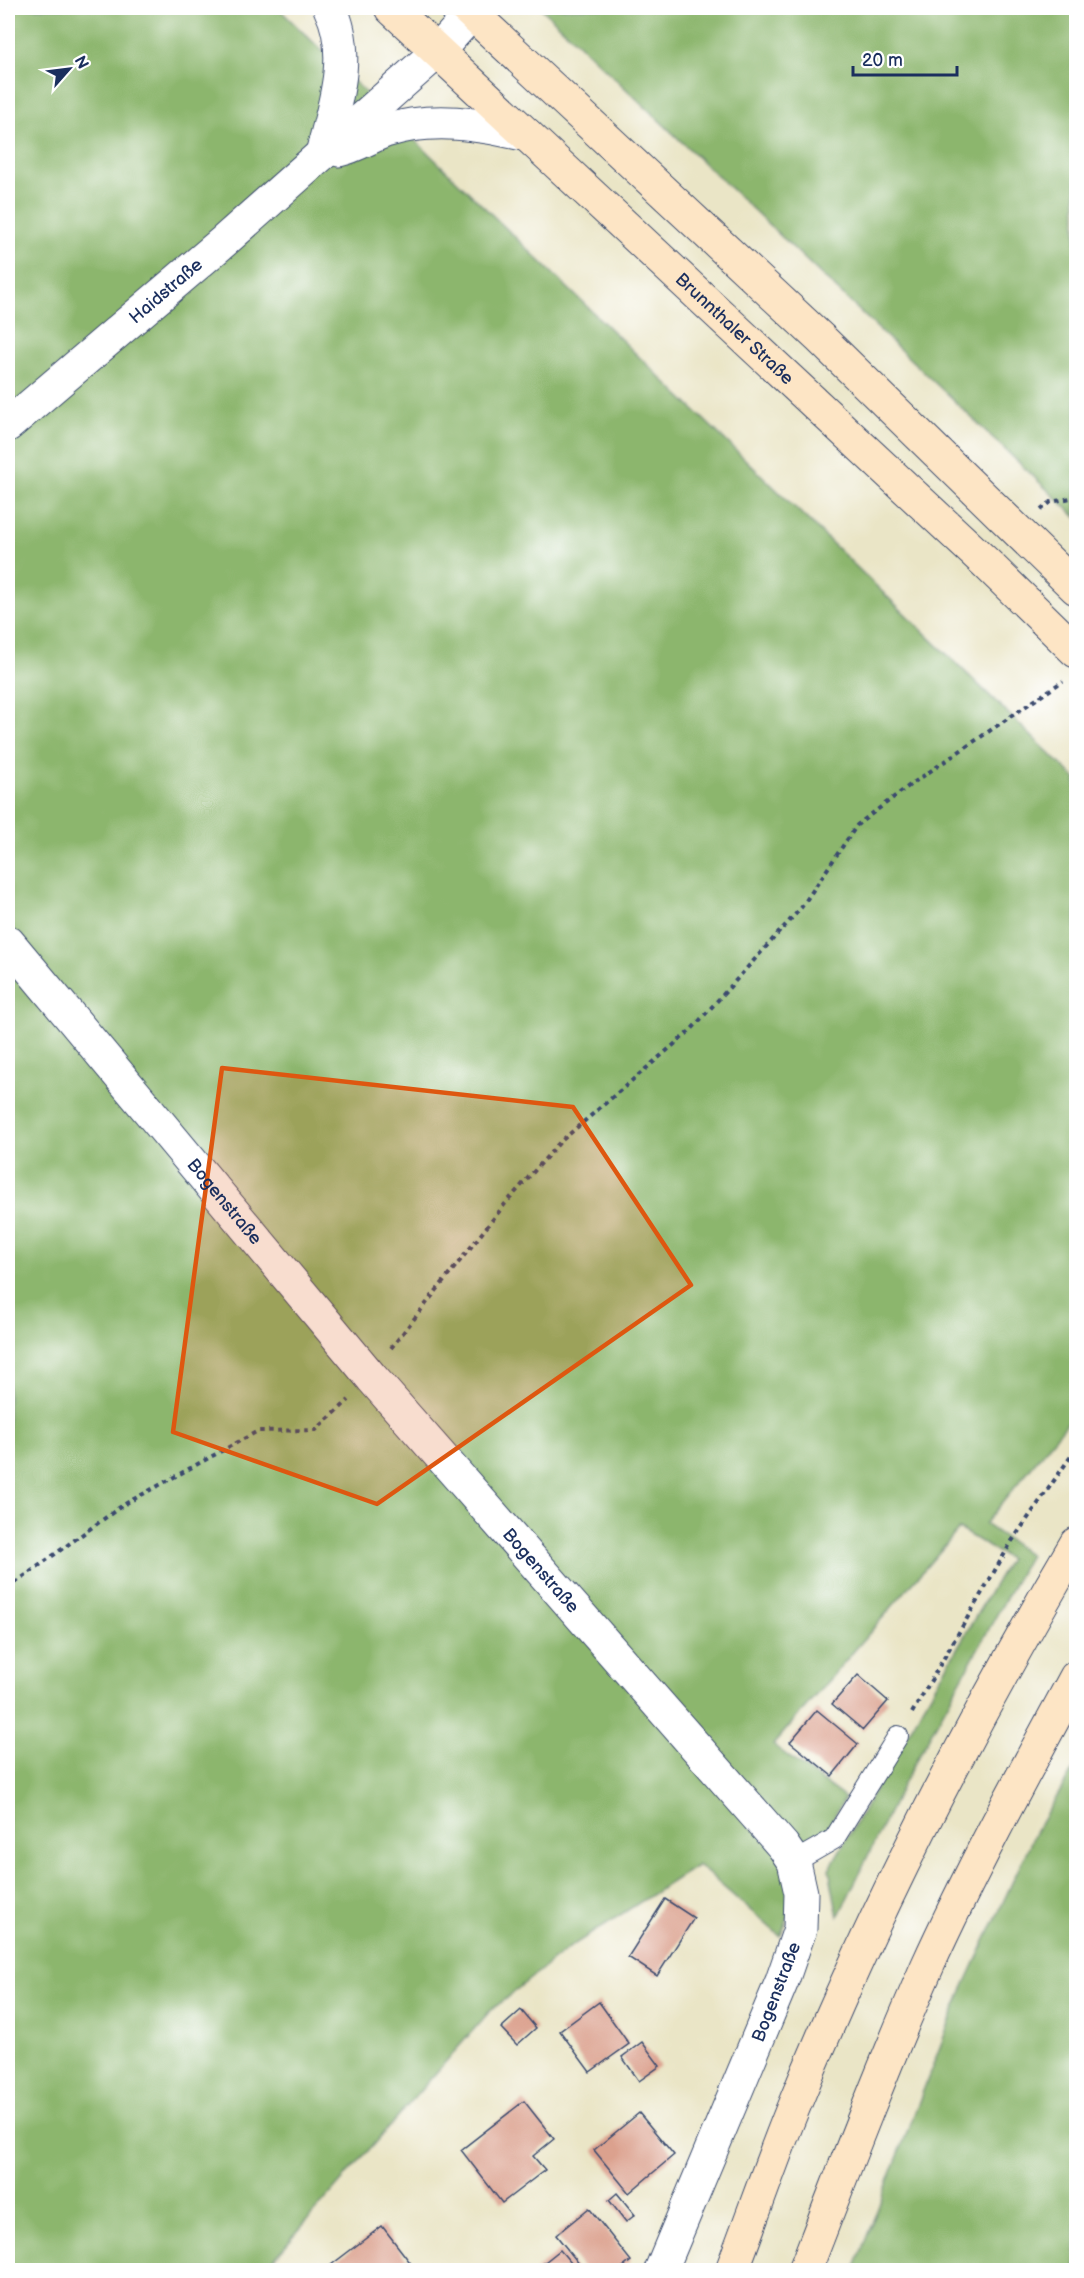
<svg xmlns="http://www.w3.org/2000/svg" width="1084" height="2278" viewBox="0 0 1084 2278" font-family="'Balsamiq Sans',sans-serif">
<rect width="100%" height="100%" fill="#fff"/>
<filter id="ink" filterUnits="userSpaceOnUse"><feTurbulence type="fractalNoise" baseFrequency=".0167" numOctaves="2"/><feDisplacementMap in="SourceGraphic" scale="12" xChannelSelector="R" yChannelSelector="G"/><feConvolveMatrix kernelMatrix="1 2 1 2 8 2 1 2 1" color-interpolation-filters="sRGB"/></filter>
<filter id="wash" filterUnits="userSpaceOnUse"><feTurbulence type="fractalNoise" baseFrequency=".008" numOctaves="4" result="noise"/><feDisplacementMap in="SourceGraphic" scale="24" xChannelSelector="R" yChannelSelector="G"/><feGaussianBlur stdDeviation="1.35" result="paint"/><feColorMatrix in="noise" values="0 0 0 0 0 0 0 0 0 0 0 0 0 0 0 0 0 1.4 0 .05"/><feComposite in="paint" operator="in"/></filter>
<g filter="url(#wash)">
<rect width="100%" height="100%" fill="#eae5c6"/>
<!-- forest -->
<path fill="#8cb66d" stroke="#547266" stroke-width="1.5" d="M8,8H278L1076,779V1412L985,1524L1030,1555L904,1782L838,1917L829,1869L1009,1559L959,1529L773,1745L845,1798L829,1825L780,1936L698,1865L567,1949L489,2012L264,2270H8Z
M541,8H1076V517Z
M1076,1765V2270H854L960,1995L1036,1831Z"/>
<g id="blocks">
<!-- building -->
<path fill="#dba18e" d="M858,1675L888,1701L863,1730L832,1704Z
M817,1710L858,1744L832,1776L790,1742Z
M665,1899L694,1918L657,1976L628,1957Z
M599,2002L629,2044L590,2072L560,2031Z
M521,2010L536,2028L517,2045L501,2028Z
M642,2042L660,2066L639,2081L622,2057Z
M524,2101L554,2139L533,2156L545,2170L502,2203L461,2150Z
M639,2113L674,2155L629,2193L594,2150Z
M617,2193L635,2215L626,2222L609,2200Z
M589,2208L631,2261L619,2270H584L556,2235Z
M382,2226L416,2270H336L331,2265Z
M560,2250L577,2270H535Z"/>
</g>
</g>
<g filter="url(#ink)">
<use href="#blocks" fill-opacity="0" stroke="#3a4a6e" stroke-width="1.5"/>
<g fill="none" stroke-linecap="round" stroke-linejoin="round">
<!-- service casing -->
<g stroke="#3a4a6e" stroke-width="22">
<path id="service" d="M794,1862L834,1839L898,1736"/>
</g>
<!-- minor casing -->
<g stroke="#3a4a6e" stroke-width="35">
<g id="minor">
<path d="M339,150C356,146 369,137 385,131C433,116 480,124 527,135"/>
<path d="M322,154C334,107 353,54 330,8"/>
<path id="s1" d="M8,425L223,242L437,52L472,13"/>
<path id="s2" d="M8,942L372,1378L783,1846L794,1862L801,1893L800,1929L782,1981L661,2270"/>
</g>
</g>
<!-- secondary casing -->
<g stroke="#3a4a6e" stroke-width="35">
<g id="secondary">
<path id="s3" d="M391,8L985,562L1076,651"/>
<path d="M466,8L820,338L1076,588"/>
<path d="M732,2270C752,2218 770,2165 791,2113C871,1916 968,1727 1076,1544"/>
<path d="M805,2270C844,2169 883,2067 927,1967C972,1868 1024,1773 1076,1677"/>
</g>
</g>
<!-- path -->
<path stroke="#3a4a6e" stroke-width="4" stroke-dasharray="4.5 4.5" stroke-linecap="butt" d="M1041,510L1051,502L1076,497
M391,1348L505,1204L560,1142L691,1030L801,908L857,825L910,785L1063,681
M8,1588L123,1505L258,1431L316,1430L349,1400
M912,1713L1012,1541L1076,1449"/>
<!-- service -->
<use href="#service" stroke="#fff" stroke-width="20"/>
<!-- minor -->
<use href="#minor" stroke="#fff" stroke-width="33"/>
<!-- secondary -->
<use href="#secondary" stroke="#fde5c5" stroke-width="33"/>
</g>
</g>
<!-- marked area -->
<path fill="#de5710" fill-opacity="0.2" stroke="#de5710" stroke-width="4.5" stroke-linejoin="round" d="M222,1068L573,1107L691,1285L377,1504L173,1432Z"/>
<g text-anchor="middle" stroke-width="6" stroke-linejoin="round" paint-order="stroke">
<!-- street labels -->
<g font-size="18" fill="#1b2f5e" stroke="#fff">
<text dy="6" stroke="none"><textPath href="#s1" startOffset="207">Haidstraße</textPath></text>
<text dy="6" stroke="none"><textPath href="#s3" startOffset="470">Brunnthaler Straße</textPath></text>
<text dy="6" stroke="none"><textPath href="#s2" startOffset="338">Bogenstraße</textPath></text>
<text dy="6" stroke="none"><textPath href="#s2" startOffset="824">Bogenstraße</textPath></text>
<text transform="translate(776 1992) rotate(-69)" y="6">Bogenstraße</text>
</g>
</g>
<!-- margin -->
<rect width="1084" height="2278" fill="none" stroke="#fff" stroke-width="30"/>
<!-- north arrow -->
<g transform="translate(69 69) rotate(62)" stroke="#ffffff" stroke-width="4.5" paint-order="stroke">
<path d="M0-4.5L10 22L0 15L-10 22Z" fill="#1b2f5e"/>
<text y="-9" font-size="16" font-weight="bold" text-anchor="middle" fill="#1b2f5e">N</text>
</g>
<!-- scale -->
<path d="M853 66v9h104v-9" fill="none" stroke="#1b2f5e" stroke-width="3"/>
<text x="862" y="66" font-size="18" fill="#1b2f5e" stroke="#ffffff" stroke-width="4.5" paint-order="stroke">20 m</text>
</svg>
